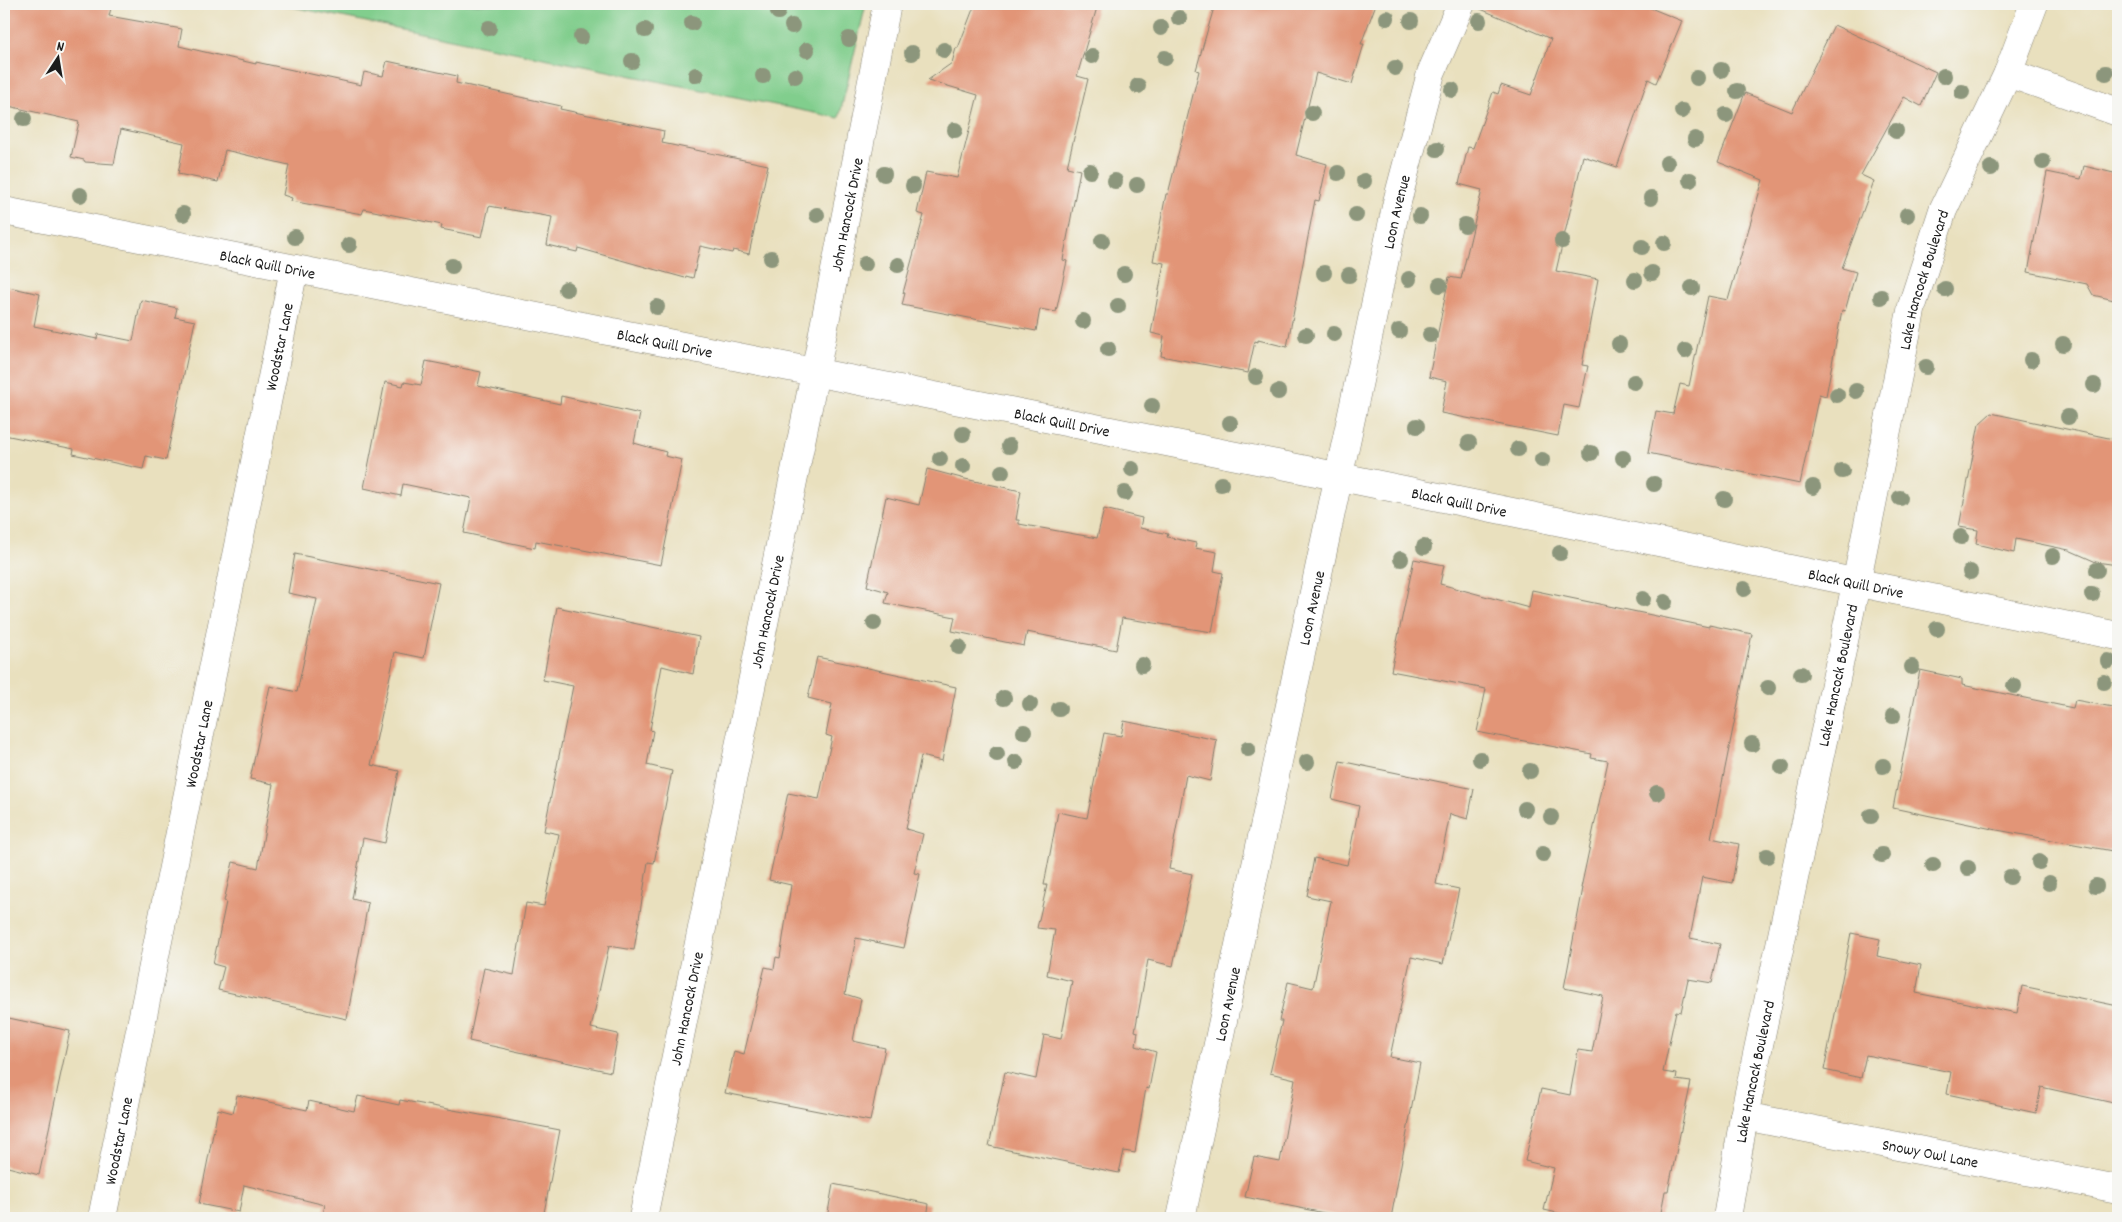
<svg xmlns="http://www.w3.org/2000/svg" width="2122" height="1222" viewBox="0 0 2122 1222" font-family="Dekko,sans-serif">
<rect width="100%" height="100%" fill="#f6f6f2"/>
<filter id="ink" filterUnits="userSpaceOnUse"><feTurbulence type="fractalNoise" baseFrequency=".02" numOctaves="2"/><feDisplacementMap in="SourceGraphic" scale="10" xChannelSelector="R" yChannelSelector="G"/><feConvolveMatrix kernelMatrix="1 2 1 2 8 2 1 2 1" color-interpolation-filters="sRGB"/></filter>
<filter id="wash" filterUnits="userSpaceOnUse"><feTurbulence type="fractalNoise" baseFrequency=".0096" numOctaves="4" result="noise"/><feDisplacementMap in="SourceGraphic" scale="20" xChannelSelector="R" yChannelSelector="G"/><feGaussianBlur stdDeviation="1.12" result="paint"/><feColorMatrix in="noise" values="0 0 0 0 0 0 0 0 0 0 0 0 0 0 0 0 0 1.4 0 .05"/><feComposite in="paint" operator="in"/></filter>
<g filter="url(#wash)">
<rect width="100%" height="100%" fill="#e9e0be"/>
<!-- green -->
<path fill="#81ce8d" stroke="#4e7554" d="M278,4H866L839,118Z"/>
<g id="blocks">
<!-- building -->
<path fill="#e29577" d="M4,4H112L109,16L182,29L179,46L256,64V62L361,85L364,72L383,76L387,61L457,76L456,83L561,106L560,109L664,131L662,143L768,165L749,254L733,250L732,253L700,246L693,278L686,276L685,278L578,248L577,252L547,245L552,217L489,206L482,237L441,229L442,225L364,209L362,214L291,201L292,198L283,195L289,165L225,150L218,182L178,174L184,143L121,129L114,164L85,162L84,160L71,157L79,122L4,105Z
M975,4H1098L1077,76L1088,79L1067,167L1080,170L1063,260L1067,261L1056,312L1040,309L1036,331L902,305L905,293H903L924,215L917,213L926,172L957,178L978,95L928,80L952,63L956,48H958Z
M1215,4H1376L1361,44H1364L1352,84L1316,73L1296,155L1327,164L1319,201L1315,200L1287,347L1258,340V342L1255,341L1248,373L1161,356L1164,336L1151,333L1164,263L1153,261L1166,194H1168L1199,71L1196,70Z
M1476,4H1641L1682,21L1656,83L1648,79L1617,167L1583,156L1556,271L1598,279L1582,365L1588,366L1579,408L1564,405L1558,436L1441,413L1447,381L1429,377L1449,277L1461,279L1482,190L1459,184L1468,147L1473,148L1493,92L1498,94L1501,85L1531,95L1551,39L1476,7Z
M1834,25L1936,72L1921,106L1904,97L1861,175L1874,181L1842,268L1856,272L1845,311L1842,310L1826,396L1819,394L1800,484L1648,453L1656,411L1673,414L1680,384L1689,386L1708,296L1728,300L1763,180L1718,162L1745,93L1792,112Z
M2084,166L2118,174V301L2093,295L2087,284L2028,272L2047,172L2081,179Z
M4,286L40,294L34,326L97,339L98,334L133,341L141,300L177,308L175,317L195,321L166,460L146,456L143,469L73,454L74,449L4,435Z
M426,361L481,372L478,386L560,404L561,396L640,414L634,443L666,452L665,456L682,460L661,565L536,541L535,548L464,533L471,498L403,484L401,496L364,488L385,382L403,386L404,382L421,385Z
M1991,413L2118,440V565L2096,562L2069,550L2016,539L2014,553L1976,544L1978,530L1959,527L1979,424Z
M927,469L965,479L1021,491L1016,520H1019V524L1097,538L1104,509L1142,518L1140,528L1168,534L1167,537L1196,543L1195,548L1217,552L1214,571L1223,573L1212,632L1122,618L1116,650L1027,632L1024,646L952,631L955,617L885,603L888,592L867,586L886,497L919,505Z
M295,554L439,583L424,658L395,652L371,765L399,771L385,843L363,838L352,899L368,903L347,1019L218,990L224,967L213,964L226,902L224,901L233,862L258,868L273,784L250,779L270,686L297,692L317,599L288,593Z
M1414,559L1444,565L1440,584L1529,608L1532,590L1709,627V625L1752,634L1711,838L1739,844L1732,883L1702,877L1690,938L1720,944L1712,983L1688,979L1681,1012L1676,1011L1663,1072L1677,1074L1676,1080L1691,1082L1668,1191H1665L1660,1218H1561L1562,1214L1544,1210L1554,1168L1525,1161L1541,1089L1570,1095L1578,1050L1592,1052L1603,996L1564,988L1583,888H1581L1608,761L1591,758L1592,754L1477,732L1486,689L1391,671Z
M557,607L699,637L693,674L662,666L650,730L653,731L647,765L672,771L654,863L648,862L634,950L609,946L591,1028L618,1034L611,1072L469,1041L484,968L514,975L526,903L544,906L559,834L544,831L573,686L543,680Z
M817,657L956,687L942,761L921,756L906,829L923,834L914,873L920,874L904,948L856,938L845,994L861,999L853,1041L885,1048L870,1121L725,1093L734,1051L744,1054L765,967L774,969L776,957L780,958L791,885L769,880L788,793L819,799L832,737L826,735L832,704L808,698Z
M1920,670L1962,679V685L2073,708L2075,700L2118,708V852L1997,830L1893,808Z
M1124,721L1217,740L1210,781L1186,775L1169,869L1192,874L1173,966L1148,960L1135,1031L1138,1032L1136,1046L1156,1052L1149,1089L1146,1088L1135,1153L1124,1151L1119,1173L989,1146L1005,1072L1036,1079L1044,1035L1061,1039L1072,981L1047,975L1055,930L1037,928L1047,885H1044L1058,812L1087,818L1104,733L1121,736Z
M1340,761L1474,789L1468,819L1450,814L1436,884L1459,889L1443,964L1411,957L1390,1057L1420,1063L1391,1218H1349L1245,1197L1254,1157L1280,1162L1295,1079L1270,1073L1282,1021H1279L1288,982L1313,988L1331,901L1307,896L1314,858L1347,865L1359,806L1332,799Z
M1851,933L1880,939L1877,956L1921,965L1916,993L2017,1013L2022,986L2118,1006V1104L2041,1087L2036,1113L1947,1094L1951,1072L1866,1055L1861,1078L1824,1070Z
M4,1017L70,1031L39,1175L4,1166Z
M237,1095L307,1110L309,1101L354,1111L358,1096L399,1105L400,1100L560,1130L543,1218H322L325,1205L244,1185L239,1212L199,1204L218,1109L233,1113Z
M833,1184L929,1204L927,1218H827Z"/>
</g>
</g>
<g filter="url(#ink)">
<use href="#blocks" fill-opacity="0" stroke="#827e6d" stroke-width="1"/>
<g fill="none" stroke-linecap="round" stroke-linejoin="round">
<!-- minor casing -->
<g stroke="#827e6d" stroke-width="29">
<g id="minor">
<path d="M2008,73L2118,112"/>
<path id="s1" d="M4,211L1282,465L2118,636"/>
<path id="s2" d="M1744,1116L2118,1189"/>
<path id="s3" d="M102,1218L294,269"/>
<path id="s4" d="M643,1218L815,373L887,4"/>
<path id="s5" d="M1181,1218L1397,202L1431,73L1461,4"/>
<path id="s6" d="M1727,1218L1744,1116L1856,584L1912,306L1943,210L2008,73L2034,4"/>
</g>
</g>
<!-- minor -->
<use href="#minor" stroke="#fff" stroke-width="28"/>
</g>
<!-- trees -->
<g fill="#8c967b">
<circle cx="778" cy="12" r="8"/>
<circle cx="1179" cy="18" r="8"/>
<circle cx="1387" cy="18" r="8"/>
<circle cx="1411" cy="21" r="8"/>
<circle cx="1479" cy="21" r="8"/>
<circle cx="692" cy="23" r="8"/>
<circle cx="792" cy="26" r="8"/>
<circle cx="489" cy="28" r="8"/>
<circle cx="1161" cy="28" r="8"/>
<circle cx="645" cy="30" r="8"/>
<circle cx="581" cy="37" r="8"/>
<circle cx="849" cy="39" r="8"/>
<circle cx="807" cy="50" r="8"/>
<circle cx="944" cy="50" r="8"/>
<circle cx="912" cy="53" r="8"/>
<circle cx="1092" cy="56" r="8"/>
<circle cx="1165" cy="58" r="8"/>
<circle cx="632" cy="61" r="8"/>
<circle cx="1395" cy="68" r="8"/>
<circle cx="1721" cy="70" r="8"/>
<circle cx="2106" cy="73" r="8"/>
<circle cx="696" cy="75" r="8"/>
<circle cx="763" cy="76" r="8"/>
<circle cx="795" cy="76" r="8"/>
<circle cx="1944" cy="76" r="8"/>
<circle cx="1697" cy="78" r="8"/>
<circle cx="1138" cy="86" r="8"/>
<circle cx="1452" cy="90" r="8"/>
<circle cx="1737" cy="91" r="8"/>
<circle cx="1962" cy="92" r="8"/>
<circle cx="1682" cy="111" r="8"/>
<circle cx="1312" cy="113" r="8"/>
<circle cx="1726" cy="115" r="8"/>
<circle cx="24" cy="119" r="8"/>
<circle cx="955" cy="130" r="8"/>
<circle cx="1896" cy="131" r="8"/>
<circle cx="1695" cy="139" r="8"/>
<circle cx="1437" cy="149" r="8"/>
<circle cx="2043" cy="162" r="8"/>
<circle cx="1667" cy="163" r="8"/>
<circle cx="1991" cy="168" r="8"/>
<circle cx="1090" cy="171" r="8"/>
<circle cx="1338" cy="173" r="8"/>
<circle cx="884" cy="174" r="8"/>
<circle cx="1690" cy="180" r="8"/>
<circle cx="1115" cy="181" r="8"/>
<circle cx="1364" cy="181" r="8"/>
<circle cx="1137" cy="185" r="8"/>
<circle cx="913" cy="186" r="8"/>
<circle cx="80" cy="195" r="8"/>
<circle cx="1651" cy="198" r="8"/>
<circle cx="183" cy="214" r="8"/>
<circle cx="817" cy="215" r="8"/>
<circle cx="1356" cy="215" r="8"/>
<circle cx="1907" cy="215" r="8"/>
<circle cx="1420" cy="216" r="8"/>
<circle cx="1465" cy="225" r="8"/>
<circle cx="295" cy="237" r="8"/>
<circle cx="1102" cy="241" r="8"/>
<circle cx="1562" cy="241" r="8"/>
<circle cx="1664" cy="243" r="8"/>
<circle cx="349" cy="245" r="8"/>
<circle cx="1642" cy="247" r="8"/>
<circle cx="771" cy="258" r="8"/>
<circle cx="865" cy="264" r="8"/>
<circle cx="898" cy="265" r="8"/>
<circle cx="452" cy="266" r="8"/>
<circle cx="1324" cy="273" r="8"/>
<circle cx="1652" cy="273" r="8"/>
<circle cx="1124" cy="274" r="8"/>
<circle cx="1349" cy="275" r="8"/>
<circle cx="1409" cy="279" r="8"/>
<circle cx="1635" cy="280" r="8"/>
<circle cx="1440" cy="285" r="8"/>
<circle cx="1692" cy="288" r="8"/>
<circle cx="566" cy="289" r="8"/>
<circle cx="1945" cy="289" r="8"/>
<circle cx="1881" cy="297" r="8"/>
<circle cx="1118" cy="306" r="8"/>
<circle cx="657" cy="307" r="8"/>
<circle cx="1083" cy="321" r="8"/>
<circle cx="1399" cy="331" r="8"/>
<circle cx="1334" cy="334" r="8"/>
<circle cx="1306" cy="335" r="8"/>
<circle cx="1430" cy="335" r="8"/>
<circle cx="1619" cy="344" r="8"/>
<circle cx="2063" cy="344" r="8"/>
<circle cx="1108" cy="349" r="8"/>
<circle cx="1685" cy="351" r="8"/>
<circle cx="2031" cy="360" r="8"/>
<circle cx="1926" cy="367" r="8"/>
<circle cx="1256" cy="377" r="8"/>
<circle cx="1634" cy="382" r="8"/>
<circle cx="2094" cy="385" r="8"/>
<circle cx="1856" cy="391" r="8"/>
<circle cx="1278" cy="392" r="8"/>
<circle cx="1837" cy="395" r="8"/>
<circle cx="1152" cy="406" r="8"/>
<circle cx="2068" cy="417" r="8"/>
<circle cx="1230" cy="423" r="8"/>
<circle cx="1417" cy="426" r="8"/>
<circle cx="963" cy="434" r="8"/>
<circle cx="1469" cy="443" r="8"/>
<circle cx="1009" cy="446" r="8"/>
<circle cx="1518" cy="449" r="8"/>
<circle cx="1591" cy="453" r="8"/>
<circle cx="1623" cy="458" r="8"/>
<circle cx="940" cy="459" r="8"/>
<circle cx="1542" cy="460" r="8"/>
<circle cx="963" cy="466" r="8"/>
<circle cx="1132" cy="469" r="8"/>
<circle cx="1842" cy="471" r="8"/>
<circle cx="1002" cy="472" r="8"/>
<circle cx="1221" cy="484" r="8"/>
<circle cx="1654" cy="484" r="8"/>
<circle cx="1813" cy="487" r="8"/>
<circle cx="1125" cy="493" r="8"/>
<circle cx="1900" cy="498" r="8"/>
<circle cx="1724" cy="499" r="8"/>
<circle cx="1961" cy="537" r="8"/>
<circle cx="1424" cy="547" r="8"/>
<circle cx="1560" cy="553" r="8"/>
<circle cx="2053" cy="556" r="8"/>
<circle cx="1401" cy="559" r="8"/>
<circle cx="2097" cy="570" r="8"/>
<circle cx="1970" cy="572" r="8"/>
<circle cx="1744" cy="589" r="8"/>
<circle cx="2092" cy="594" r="8"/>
<circle cx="1643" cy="599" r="8"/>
<circle cx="1665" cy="602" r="8"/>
<circle cx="874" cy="623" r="8"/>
<circle cx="1937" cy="629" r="8"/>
<circle cx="959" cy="647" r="8"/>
<circle cx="2108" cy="661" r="8"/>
<circle cx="1142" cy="665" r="8"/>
<circle cx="1912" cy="667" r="8"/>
<circle cx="1801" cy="674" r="8"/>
<circle cx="2104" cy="682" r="8"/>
<circle cx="2014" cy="686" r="8"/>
<circle cx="1768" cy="688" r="8"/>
<circle cx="1004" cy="698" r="8"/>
<circle cx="1030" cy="704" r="8"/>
<circle cx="1059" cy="709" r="8"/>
<circle cx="1893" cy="716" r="8"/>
<circle cx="1024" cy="732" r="8"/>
<circle cx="1752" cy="744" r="8"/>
<circle cx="1248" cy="749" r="8"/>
<circle cx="997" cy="754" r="8"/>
<circle cx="1480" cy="759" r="8"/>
<circle cx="1016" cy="762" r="8"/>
<circle cx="1307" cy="762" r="8"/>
<circle cx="1883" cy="766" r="8"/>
<circle cx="1782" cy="767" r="8"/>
<circle cx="1530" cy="771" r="8"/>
<circle cx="1657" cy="793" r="8"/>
<circle cx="1525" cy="809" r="8"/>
<circle cx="1871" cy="816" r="8"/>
<circle cx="1551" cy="817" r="8"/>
<circle cx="1543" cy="854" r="8"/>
<circle cx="1882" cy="855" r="8"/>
<circle cx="1767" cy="856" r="8"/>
<circle cx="2039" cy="862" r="8"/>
<circle cx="1933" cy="865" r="8"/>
<circle cx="1968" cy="868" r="8"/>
<circle cx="2010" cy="877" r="8"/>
<circle cx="2049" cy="883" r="8"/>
<circle cx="2096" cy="886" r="8"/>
</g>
</g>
<g text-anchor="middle" stroke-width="4.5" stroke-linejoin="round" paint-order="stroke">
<!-- street labels -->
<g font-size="16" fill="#1c1c1c" stroke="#f6f6f2">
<text dy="6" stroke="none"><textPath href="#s5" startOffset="1029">Loon Avenue</textPath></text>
<text dy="6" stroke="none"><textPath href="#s4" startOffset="1024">John Hancock Drive</textPath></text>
<text dy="6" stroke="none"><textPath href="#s1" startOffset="269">Black Quill Drive</textPath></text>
<text dy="6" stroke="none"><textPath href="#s6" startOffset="959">Lake Hancock Boulevard</textPath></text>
<text dy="6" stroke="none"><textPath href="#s1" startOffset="674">Black Quill Drive</textPath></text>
<text dy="6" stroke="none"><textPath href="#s3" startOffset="889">Woodstar Lane</textPath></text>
<text dy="6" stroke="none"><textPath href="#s1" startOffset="1079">Black Quill Drive</textPath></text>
<text dy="6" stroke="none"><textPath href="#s1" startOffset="1484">Black Quill Drive</textPath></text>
<text dy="6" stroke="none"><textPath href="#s1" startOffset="1889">Black Quill Drive</textPath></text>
<text dy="6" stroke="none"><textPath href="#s5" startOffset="624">Loon Avenue</textPath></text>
<text dy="6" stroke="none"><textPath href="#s4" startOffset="619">John Hancock Drive</textPath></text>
<text dy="6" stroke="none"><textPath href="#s6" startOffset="554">Lake Hancock Boulevard</textPath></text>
<text dy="6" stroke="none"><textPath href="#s3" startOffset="484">Woodstar Lane</textPath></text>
<text dy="6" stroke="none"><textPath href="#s5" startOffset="219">Loon Avenue</textPath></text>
<text dy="6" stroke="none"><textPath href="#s4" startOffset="214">John Hancock Drive</textPath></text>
<text dy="6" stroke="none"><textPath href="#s6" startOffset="149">Lake Hancock Boulevard</textPath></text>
<text dy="6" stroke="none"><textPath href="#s3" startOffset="79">Woodstar Lane</textPath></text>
<text dy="6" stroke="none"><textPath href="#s2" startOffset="190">Snowy Owl Lane</textPath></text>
</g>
</g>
<!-- margin -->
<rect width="2122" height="1222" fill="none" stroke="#f6f6f2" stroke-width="20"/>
<!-- north arrow -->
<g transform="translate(58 58) rotate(12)" stroke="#f6f6f2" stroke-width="4" paint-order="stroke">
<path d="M0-4L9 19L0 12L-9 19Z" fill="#1c1c1c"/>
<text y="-8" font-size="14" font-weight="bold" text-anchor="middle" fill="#1c1c1c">N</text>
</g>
</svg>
